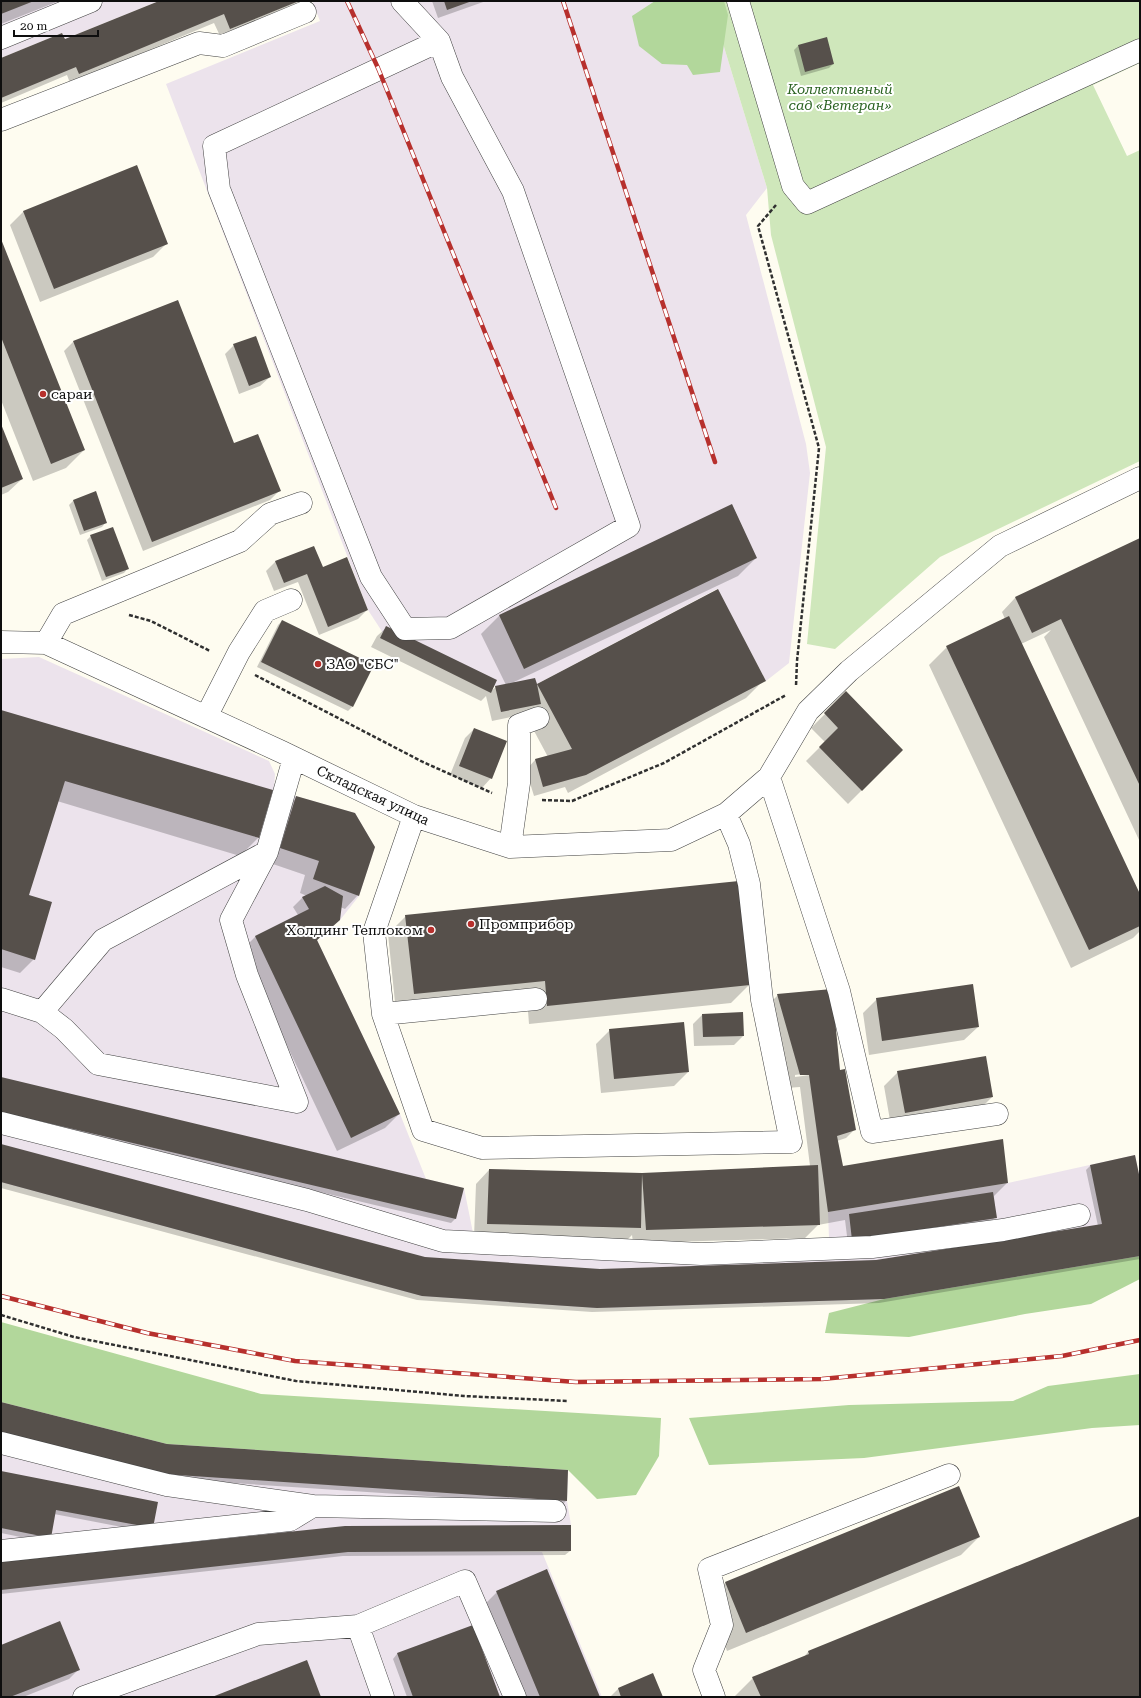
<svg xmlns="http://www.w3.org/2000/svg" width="1141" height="1698" viewBox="0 0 1141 1698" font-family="'Roboto Serif',serif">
<rect width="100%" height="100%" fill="#fefcf0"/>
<!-- industrial -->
<path fill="#ece3ec" d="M1,1H159L65,39L62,33L1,58Z
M312,1H710L767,188L746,215L806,444L810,473L789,663L766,681L717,589L537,684L495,686L383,633L368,610L166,84L320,21Z
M39,657L269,761L275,774L274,790L355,813L375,847L359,896L340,920L317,940L400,1114L426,1179L464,1188L473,1233L701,1246L829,1238L828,1212L1008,1183L1135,1155L1140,1179V1256L884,1299L597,1308L422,1296L1,1182V659Z
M1,1402L167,1444L568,1470L567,1501L571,1525V1551L445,1552H542L602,1697H1Z"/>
<!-- green -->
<path fill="#cfe7bb" d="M710,1H1140V63L1093,85L1127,156L1140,150V461L940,557L835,649L807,644L826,447L771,235L767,188Z"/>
<!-- forest -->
<path fill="#b2d79b" d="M655,1H724L728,15L720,72L693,75L687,65L662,64L639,46L632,16Z
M1140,1256V1279L1091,1304L1025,1314L909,1337L825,1333L829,1313L884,1299Z
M1,1322L261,1394L661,1418L659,1456L636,1495L597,1499L568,1470L167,1444L1,1402Z
M1140,1374V1425L1092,1428L864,1458L709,1465L689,1418L849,1405L1013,1401L1048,1386Z"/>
<!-- shadow -->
<path fill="#0003" fill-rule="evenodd" d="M1,1H59L1,24Z
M162,1H304L300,5L221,38L214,23L70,83L67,75L1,103V59L65,41Z
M432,1H486L438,18Z
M798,46L833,64L829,68L801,76L794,50Z
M24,211L167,243L153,257L40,302L10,225Z
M1,242L84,450L66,468L33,481L1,400Z
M73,342L234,445L279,491L270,500L143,551L64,351Z
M234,345L270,377L260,386L239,394L225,354Z
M1,427L22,479L8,492L1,495Z
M96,493L106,522L102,527L80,535L69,505L73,501Z
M732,505L756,558L738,576L514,682L536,685L717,590L764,680L746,698L568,793L565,787L534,796L526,770L535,760L548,757L525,714L492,721L486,696L481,701L371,647L377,636L387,627L491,691L496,687L506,685L481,634L499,616Z
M91,536L128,568L124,573L102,581L87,540Z
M1140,539V842L1044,637L1051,630L1021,644L1140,897V931L1133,938L1071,968L929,665L947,647L1005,619L1002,612L1015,598Z
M314,547L322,569L367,610L358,619L319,635L298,582L274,591L266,571L275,562Z
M282,621L352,707L348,711L257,667L278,625Z
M846,693L902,750L848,804L806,761L825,742L811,728Z
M1,711L258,838L240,856L57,801L28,896L34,959L20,973L1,967Z
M474,729L491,778L482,788L450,775L465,738Z
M297,797L358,895L345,909L340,907L339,920L316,941L399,1114L385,1128L337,1151L255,978L259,974L246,946L255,937L298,915L293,907L302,898L307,896L300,893L305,875L267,862L283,811Z
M406,916L749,985L731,1003L529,1024L527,998L396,1012L388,934Z
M778,995L839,1071L855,1129L846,1138L837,1141L840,1167L1007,1183L994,1196L995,1217L991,1222L848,1244L845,1220L818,1225L805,1238L633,1243L632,1235L626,1241L474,1237L476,1184L489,1170L642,1174L810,1166L800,1087L786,1088L764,1009ZM825,1071V1073L795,1077V1075Z
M877,999L978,1027L964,1040L869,1055L863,1013Z
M702,1015L743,1036L734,1045L694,1046L693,1024Z
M610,1030L688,1072L674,1086L601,1093L596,1044Z
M898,1072L992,1097L978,1111L891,1126L884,1086Z
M1,1078L456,1218L451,1223L1,1117Z
M1,1145L425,1258L600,1270L876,1261L1098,1226L1086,1170L1090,1166L1140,1184V1259L879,1303L592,1312L417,1300L1,1188Z
M1,1403L167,1445L566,1501L562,1505L158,1478L1,1437Z
M1,1472L157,1503L148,1532L54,1514L45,1542L1,1533Z
M1140,1517V1697H735V1696L753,1678L803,1658L808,1652Z
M345,1527L570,1551L565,1555L343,1556L1,1594V1563Z
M979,1537L961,1555L727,1651L707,1601L725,1583Z
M497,1592L599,1697H520L483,1606Z
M1,1646L78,1670L69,1679L23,1697H1Z
M397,1654L499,1697H407L393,1659Z
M653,1675L662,1697H610L618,1689Z"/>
<!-- building -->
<path fill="#56504b" d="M1,1H34L1,14Z
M159,1H299L230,29L224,14L79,74L76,67L1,98V58L62,33L65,39Z
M444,1H472L447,10Z
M827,37L834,64L805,72L798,45Z
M137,165L168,244L54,289L23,211Z
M1,239L85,450L51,464L1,337Z
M178,300L234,443L258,434L281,491L152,542L73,341Z
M256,336L271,377L249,386L233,344Z
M1,424L23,479L1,488Z
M96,491L107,523L84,531L73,500Z
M732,504L757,558L524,669L499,615Z
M113,527L129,569L106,577L90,535Z
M1140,538V786L1061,619L1032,633L1015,597Z
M314,546L323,567L347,557L368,610L328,627L307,574L284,583L275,561Z
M718,589L766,681L586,775L543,787L535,759L572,749L537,684L541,704L501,712L495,686L535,678L537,684Z
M1009,616L1140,894V926L1089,950L946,646Z
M282,620L374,665L353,707L261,662Z
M386,626L497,680L491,693L380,638Z
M846,691L903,750L862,791L819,747L838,728L824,713Z
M1,710L273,790L259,838L65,781L29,895L52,902L35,960L1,949Z
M474,728L507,741L492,779L459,766Z
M296,796L355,813L375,847L359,896L313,879L319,861L280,848Z
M739,881L750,985L547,1006L545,981L414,994L405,915Z
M325,886L343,896L340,920L317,940L400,1114L351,1138L255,936L309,909L302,897Z
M973,984L979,1027L882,1041L876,998Z
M832,989L840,1070L845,1069L856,1130L837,1136L843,1166L1003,1139L1008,1183L828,1212L809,1075H800L777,994Z
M743,1012L744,1036L703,1037L702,1014Z
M684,1022L689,1072L614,1079L609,1029Z
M986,1056L993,1097L905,1113L897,1071Z
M1,1077L464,1188L456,1219L1,1112Z
M1,1144L425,1257L600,1269L876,1260L1102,1224L1090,1165L1135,1155L1140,1179V1256L884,1299L597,1308L422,1296L1,1182Z
M818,1165L820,1225L646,1230L642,1174L641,1228L487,1224L489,1169L642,1173Z
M993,1192L997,1218L852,1240L849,1214Z
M1,1402L167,1444L568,1470L567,1501L163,1474L1,1432Z
M1,1471L158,1502L153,1528L56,1510L51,1538L1,1528Z
M959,1486L980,1537L746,1633L725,1582Z
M1140,1516V1697H761L752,1677L809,1654L808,1651Z
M571,1525V1551L348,1552L1,1590V1562L345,1526Z
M547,1569L600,1697H540L496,1591Z
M60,1621L80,1670L10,1697H1V1645Z
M473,1625L500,1697H413L397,1653Z
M307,1660L321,1697H212Z
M653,1673L663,1697H621L618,1688Z"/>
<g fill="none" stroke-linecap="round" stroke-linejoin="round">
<!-- minor casing -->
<g stroke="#414141" stroke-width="23">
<path id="minor" d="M402,1L439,41L452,77L513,191L629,526L450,628L405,629L371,577L219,189L214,146L439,41
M738,1L793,186L807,203L1140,50
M1,38L91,1
M1,120L199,43L223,46L305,12
M1,642L46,643L282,752L414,816L510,847L671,840L726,814L769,777L808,711L849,671L1000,546L1140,478
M46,643L63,614L240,541L270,514L301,503
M206,717L239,652L265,611L291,600
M769,777L839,991L872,1132L997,1114
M414,816L374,932L383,1014L536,999
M510,847L519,783V725L538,718
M1,999L42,1012L103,940L267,852L294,758
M42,1012L64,1029L98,1064L297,1102L247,975L231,920L267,852
M383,1014L423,1130L482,1148L791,1142L762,1000L749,884L739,844L726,814
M1,1123L307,1200L443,1241L701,1254L872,1247L1003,1230L1079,1215
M1,1443L167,1485L313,1506L555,1511
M1,1551L290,1520L313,1506
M84,1697L258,1634L358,1626
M383,1697L358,1626L465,1581L515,1697
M714,1697L704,1670L722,1625L709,1569L949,1475"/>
</g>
<!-- path -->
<path stroke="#303030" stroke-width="2.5" stroke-dasharray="4 2" stroke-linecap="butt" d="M776,205L758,226L819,448L797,661L796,686
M129,615L151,621L210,651
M255,675L423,762L492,793
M542,800L572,801L664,763L786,695
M1,1315L74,1337L296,1381L464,1396L568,1401"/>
<!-- minor -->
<use href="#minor" stroke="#fff" stroke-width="22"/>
<!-- rail casing -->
<g stroke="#b7302d" stroke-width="4.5">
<path id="rail" d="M347,1L378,68L556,508
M563,1L715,462
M1,1296L147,1333L295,1361L576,1382L822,1379L1062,1356L1140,1340"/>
</g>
<!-- rail -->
<use href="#rail" stroke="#fff" stroke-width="3" stroke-dasharray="9" stroke-linecap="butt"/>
</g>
<!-- markers -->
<g fill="#b7302d" stroke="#fff" stroke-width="1.5">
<circle cx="43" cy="394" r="4"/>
<circle cx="318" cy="664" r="4"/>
<circle cx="471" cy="924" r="4"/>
<circle cx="431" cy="930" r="4"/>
</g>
<g text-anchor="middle" stroke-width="4" stroke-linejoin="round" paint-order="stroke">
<!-- park labels -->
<g font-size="14" font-style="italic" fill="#2b6322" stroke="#fff">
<text x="840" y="94">Коллективный<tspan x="840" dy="16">сад «Ветеран»</tspan></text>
</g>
<!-- poi labels -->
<g font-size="14" fill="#0e0e0e" stroke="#fff" text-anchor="start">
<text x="51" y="399">сараи</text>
<text x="326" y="669">ЗАО "СБС"</text>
<text x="479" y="929">Промприбор</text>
<text x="423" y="935" text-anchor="end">Холдинг Теплоком</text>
</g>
<!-- street labels -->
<g font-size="14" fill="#0e0e0e" stroke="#fff">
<text transform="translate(373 795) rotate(25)" y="5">Складская улица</text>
</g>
</g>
<!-- border -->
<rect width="1141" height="1698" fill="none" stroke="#0e0e0e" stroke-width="4"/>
<!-- scale -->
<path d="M14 30v6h84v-6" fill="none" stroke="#0e0e0e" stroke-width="2"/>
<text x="20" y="30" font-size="12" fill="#0e0e0e" stroke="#ffffff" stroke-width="3" paint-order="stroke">20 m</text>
</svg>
